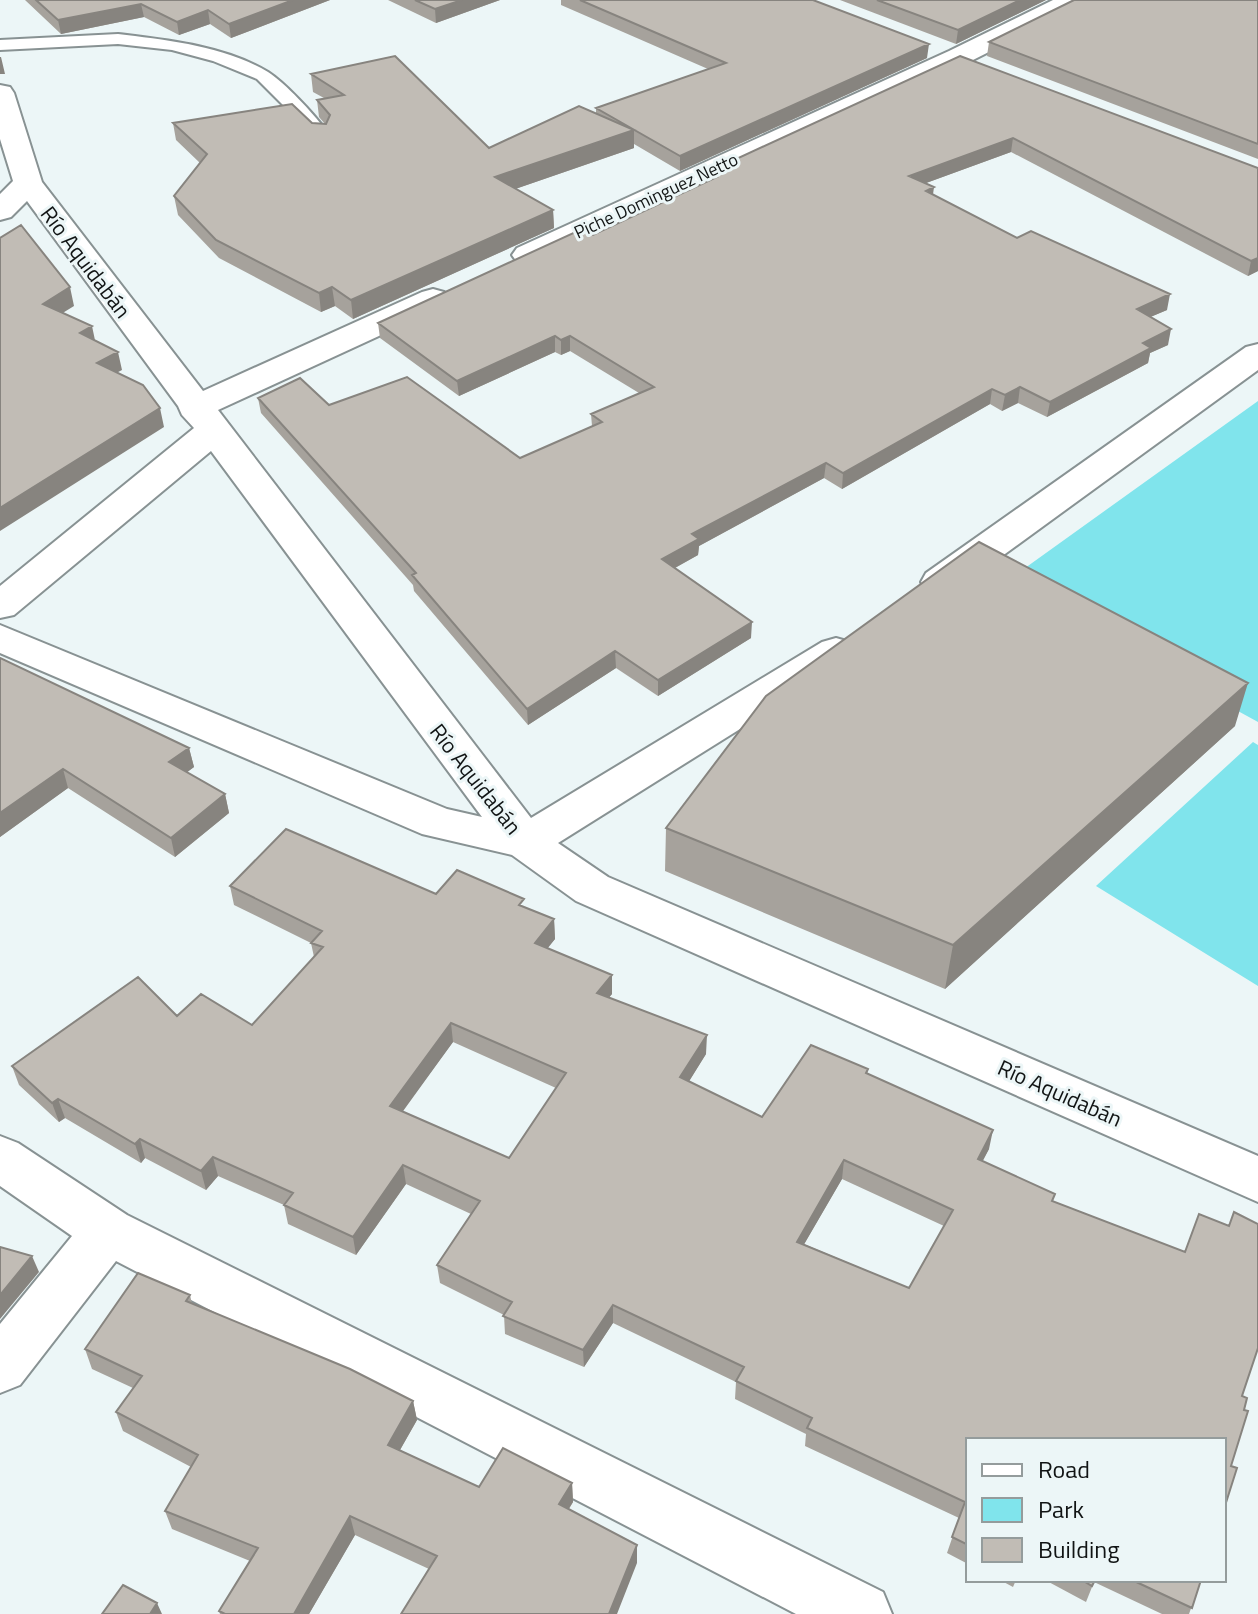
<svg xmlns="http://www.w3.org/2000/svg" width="1258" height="1614" viewBox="0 0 1258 1614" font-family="'Titillium Web',sans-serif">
<rect width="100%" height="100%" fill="#ecf6f7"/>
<!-- green -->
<path fill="#80e4ec" d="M1258,401V722L1004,583Z
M1253,742L1258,745V986L1096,886Z"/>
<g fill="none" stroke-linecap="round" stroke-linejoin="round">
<!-- lane casing -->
<g stroke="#889293" stroke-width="4">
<path id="lane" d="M118,34C167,40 225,46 268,72C285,83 313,113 325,129L323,133H311L257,79L213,61L172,50L118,44L0,50V40Z"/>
</g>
<!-- street casing -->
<g stroke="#889293" stroke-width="4">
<path id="street" d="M1053,0H1086L1082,5L967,63L539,262L528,264L517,262L512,255L517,248L949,51Z
M0,85L10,87L14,93L42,182L203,391L422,292L433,289L444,292L449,299L444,306L218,410L531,818L822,642L836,638L850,642L856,651L850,660L558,843L608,877L1258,1156V1202L576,901L512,855L422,834L0,653V625L447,809L482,817L211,451L14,615L0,618V586L194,428L182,415L178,406L27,201L11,217L0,220V194L13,181L0,139Z
M1258,344V370L954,591L940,594L926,591L921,582L926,573L1246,347Z
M0,1136L18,1143L127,1215L883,1592L892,1614H796L116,1261L20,1385L0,1393V1324L72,1236L0,1186Z"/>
</g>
<!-- lane -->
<use href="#lane" fill="#fff" fill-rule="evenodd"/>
<!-- street -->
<use href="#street" fill="#fff" fill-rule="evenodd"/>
</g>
<!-- wall -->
<path fill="#a6a29c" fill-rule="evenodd" d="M25,0H330L231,38L210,24L179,35L144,17L61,34Z
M388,0H500L436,23Z
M561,0H813L927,58L680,171L634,144V148L515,189L553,210L554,228L353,319L335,306L321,312L219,258L178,215L174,196L200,163L176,140L173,123L325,124L319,117L317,100L324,98L313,92L311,74L489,148L596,114V108L708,69L561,5Z
M840,0H1046L956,44Z
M1258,0V159L987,56L989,42Z
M960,56L1258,168V271L1248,276L1011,152L926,183L933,195L1017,238L1167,310L1150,317L1168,345L1150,353L1148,363L1047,417L1018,403L1002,411L990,404L842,489L824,478L699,546L698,555L675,568L751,638L658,696L616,668L528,725L414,591L413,585L261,413L258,398L329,405L520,458L592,426L591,414L639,393L570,351L561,355L555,352L459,396L380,338L378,323L593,235L707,182L708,172Z
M0,658L189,748L194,767L187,772L225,794L229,813L175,857L68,788L0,837Z
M1235,726L945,989L665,871L666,828Z
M230,886L436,894L524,907L554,919L555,939L547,948L612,975V994L609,997L706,1054L689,1081L762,1117L868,1069L867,1074L989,1149L982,1161L1053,1201L1185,1252L1229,1226L1258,1224L968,1440V1564L947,1553L959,1518L805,1446L806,1434L735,1399L736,1382L613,1323L584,1367L505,1334L504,1315L440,1283L437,1265L471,1214L406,1184L356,1255L288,1224L284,1205L218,1176L206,1190L145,1158L141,1163L65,1118L59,1122L19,1085L12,1066L177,1016L252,1025L314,957L311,943L234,905ZM453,1042L556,1088L509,1158L402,1111ZM842,1179L944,1226L909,1288L804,1244Z
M190,1295L192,1304L413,1401L417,1420L400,1450L479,1487L572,1483L573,1502L569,1509L637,1545V1563L429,1569L355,1535L309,1614H220L219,1611L250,1561L172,1529L165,1511L191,1467L123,1431L116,1412L133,1388L92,1369L85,1349Z
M1000,1580H1016L1013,1587Z
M1045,1580H1201L1189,1614H1162L1094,1582L1086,1602Z"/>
<!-- shaded-wall -->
<path fill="#87847f" d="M293,0H330L231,38L229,24Z
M462,0H500L436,23L435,9Z
M1020,0H1046L956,44L958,30Z
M141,4L144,17L61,34L58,20Z
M208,10L210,24L179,35L177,22Z
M929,44L927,58L680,171V156Z
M0,57H1L5,74H0Z
M634,130V148L495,196V177Z
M1013,138L1011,152L907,190L909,176Z
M934,187L932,202L926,191Z
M553,210L554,228L353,319L351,300Z
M1258,258V271L1248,276L1251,261Z
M70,287L74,306L48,322L43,304Z
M332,287L335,306L321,312L319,293Z
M1170,294L1167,310L1134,324L1137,309Z
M92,326L96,345L80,333Z
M1171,329L1168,345L1150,353L1148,363L1047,417L1050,402L1143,343Z
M555,336V352L459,396L457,381Z
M570,336V351L561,355V340Z
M118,352L122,370L101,381L97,363Z
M1020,387L1018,403L1002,411L1005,395Z
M992,389L990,404L842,489L843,473Z
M160,408L164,427L0,531V508Z
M826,463L824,478L699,546L698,555L662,575V559L692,534Z
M752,622L751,638L658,696V680Z
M615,651L616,668L528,725L527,709Z
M1248,683L1235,726L945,989L953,945Z
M189,748L194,767L174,782L169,762Z
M63,769L68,788L0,837V813Z
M225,794L229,813L175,857L171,838Z
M554,919L555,939L536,963L535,943Z
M612,975V994L597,1012V993Z
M451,1023L453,1042L393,1125L390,1106Z
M707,1035L706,1054L680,1096V1077Z
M58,1099L65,1118L59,1122L52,1103Z
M993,1130L989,1149L974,1178L978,1159Z
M140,1139L145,1158L141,1163L135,1144Z
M213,1157L218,1176L206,1190L201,1171Z
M844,1160L842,1179L795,1260L797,1242Z
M403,1165L406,1184L356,1255L353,1237Z
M32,1256L39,1272L0,1319V1295Z
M613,1305V1323L584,1367L583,1350Z
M413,1401L417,1420L392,1464L388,1445Z
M572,1483L573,1502L560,1522L559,1504Z
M350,1516L355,1535L309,1614H294Z
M637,1545V1563L617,1614H609Z
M157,1603L162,1614H150Z"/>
<!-- building -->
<path fill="#c1bcb5" stroke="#87847f" stroke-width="2" fill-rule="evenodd" d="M36,0H293L229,24L208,10L177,22L141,4L58,20Z
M415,0H462L435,9Z
M580,0H813L929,44L680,156L596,108L726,63Z
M877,0H1020L958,30Z
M1074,0H1258V144L989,42Z
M395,56L489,148L579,106L634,130L495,177L553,210L351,300L332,287L319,293L216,240L174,196L207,154L173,123L292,104L312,123L326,124L330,115L317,100L344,95L311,74Z
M960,56L1258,168V258L1251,261L1013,138L909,176L934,187L926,191L1017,238L1031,231L1170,294L1137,309L1171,329L1143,343L1151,348L1050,402L1020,387L1005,395L992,389L843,473L826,463L692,534L699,539L662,559L752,622L658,680L615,651L527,709L412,575L416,573L258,398L300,378L329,405L407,377L520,458L602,422L591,414L654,387L570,336L561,340L555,336L457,381L378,323L582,229L593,235L717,177L708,172Z
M21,225L70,287L43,304L92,326L80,333L118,352L97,363L143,385L160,408L0,508V238Z
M979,542L1248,683L953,945L666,828L766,696Z
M0,658L189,748L169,762L225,794L171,838L63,769L0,813Z
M286,829L436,894L457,870L524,899L519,905L554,919L535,943L612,975L597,993L707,1035L680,1077L762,1117L811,1045L868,1069L866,1073L993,1130L978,1159L1055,1194L1052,1201L1185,1252L1199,1214L1229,1226L1234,1212L1258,1224V1348L1242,1396L1247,1398L1244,1410L1248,1411L1231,1466L1237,1468L1224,1509V1440H968V1545L952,1537L965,1502L807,1428L812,1418L736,1381L744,1367L613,1305L583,1350L503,1316L512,1302L437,1265L480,1201L403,1165L353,1237L284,1205L293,1193L213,1157L201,1171L140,1139L135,1144L58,1099L52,1103L12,1066L138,977L177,1016L201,994L252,1025L323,947L311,943L322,931L230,886ZM451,1023L566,1073L509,1158L390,1106ZM844,1160L953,1210L909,1288L797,1242Z
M0,1247L32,1256L0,1295Z
M138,1273L190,1295L186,1301L350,1369L413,1401L388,1445L479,1487L503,1448L572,1483L559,1504L637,1545L609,1614H401L437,1556L350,1516L294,1614H225L219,1611L258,1548L165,1511L198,1455L116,1412L142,1376L85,1349Z
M1082,1580H1095L1092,1586Z
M1132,1580H1201L1192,1608Z
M123,1585L157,1603L150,1614H102Z"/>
<g text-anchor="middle" stroke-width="6" stroke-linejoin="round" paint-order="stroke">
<!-- far-street labels -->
<g font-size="18" fill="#111414" stroke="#ecf6f7">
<text transform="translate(656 196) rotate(-25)" y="6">Piche Dominguez Netto</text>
</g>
<!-- street labels -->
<g font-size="22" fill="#111414" stroke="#ecf6f7">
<text transform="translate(86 262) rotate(53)" y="8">Río Aquidabán</text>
<text transform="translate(476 779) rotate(52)" y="8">Río Aquidabán</text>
<text transform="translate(1060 1093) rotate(24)" y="8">Río Aquidabán</text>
</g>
</g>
<!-- legend -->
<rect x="966" y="1438" width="260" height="144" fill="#ecf6f7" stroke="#949c9c" stroke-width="2"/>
<rect x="982" y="1464" width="40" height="12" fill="#ffffff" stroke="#949c9c" stroke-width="2"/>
<text x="1038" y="1478" font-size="24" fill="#111414">Road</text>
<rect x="982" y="1498" width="40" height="24" fill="#80e4ec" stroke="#949c9c" stroke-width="2"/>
<text x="1038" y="1518" font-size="24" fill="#111414">Park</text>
<rect x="982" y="1538" width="40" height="24" fill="#c1bcb5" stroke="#949c9c" stroke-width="2"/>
<text x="1038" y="1558" font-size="24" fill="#111414">Building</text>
</svg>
